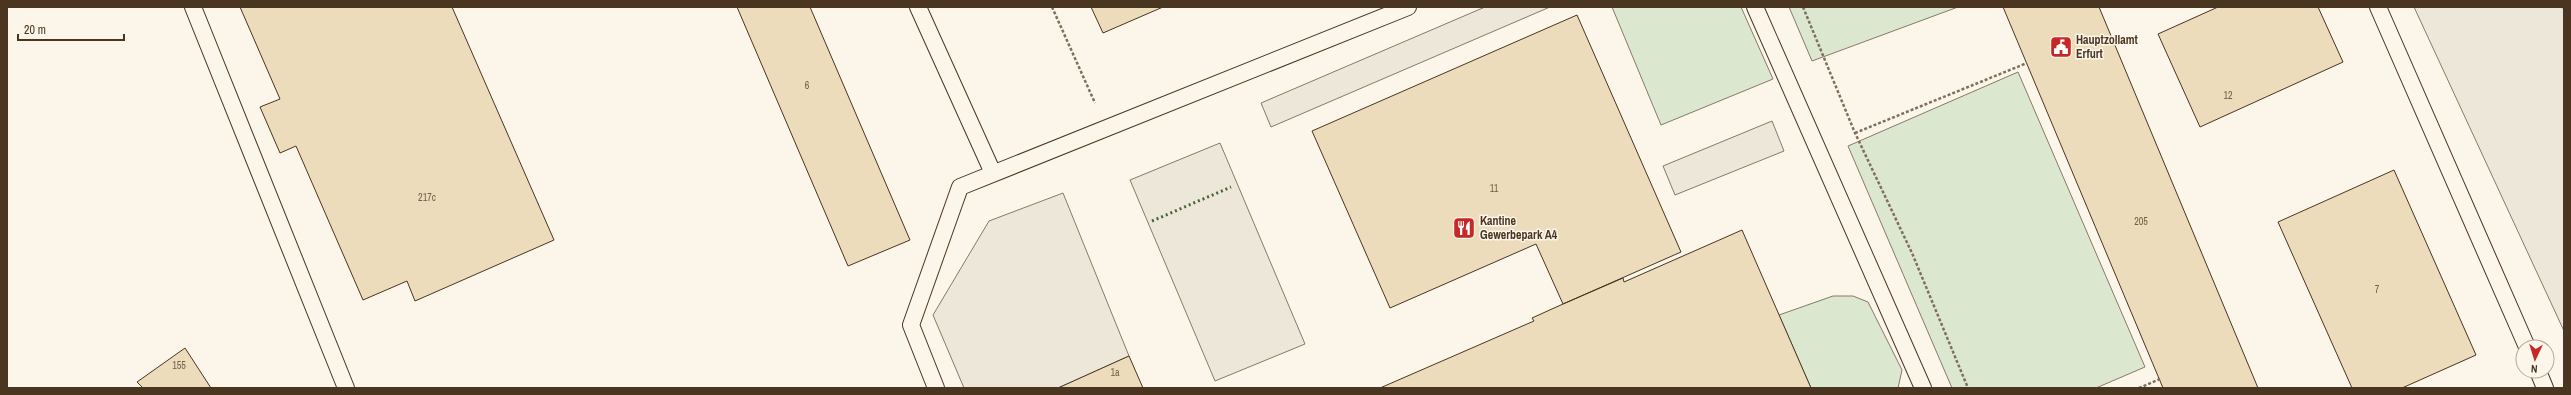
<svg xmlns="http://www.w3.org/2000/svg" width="2571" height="395" viewBox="0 0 2571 395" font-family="'Archivo Narrow',sans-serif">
<rect width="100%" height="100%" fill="#fbf6e9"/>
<!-- green -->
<path fill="#dce7d0" stroke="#887966" d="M1612,7H1741L1773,79L1661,125Z
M1789,7H1958L1812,61Z
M2018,72L2145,367L2096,388H1952L1848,146Z
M1833,296H1853L1868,302L1902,370L1898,388H1811L1779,315Z"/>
<!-- parking -->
<path fill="#ede7d9" stroke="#887966" d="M1485,7H1550L1271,127L1261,103Z
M2414,7H2561L2564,9V331Z
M1772,121L1784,151L1675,195L1663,166Z
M1220,143L1305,344L1215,381L1130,180Z
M1063,193L1129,356L1058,388H964L933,315L989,221Z"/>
<!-- building -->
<path fill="#ecdcbc" stroke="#4a3520" d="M240,7H452L554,240L415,301L407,281L363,300L296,146L280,153L260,107L280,99Z
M737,7H810L910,240L848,266Z
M1091,7H1163L1103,33Z
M2003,7H2099L2258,388H2163Z
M2218,7H2318L2343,62L2200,127L2158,34Z
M1577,15L1681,252L1563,304L1536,244L1390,308L1312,131Z
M2394,170L2476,355L2402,388H2352L2278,222Z
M1742,230L1811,388H1380L1534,321L1532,318L1563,304L1623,278L1624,282Z
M185,348L211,388H143L137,382Z
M1129,356L1143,388H1058Z"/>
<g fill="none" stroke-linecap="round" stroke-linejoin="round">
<!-- service casing -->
<g stroke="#4a3520" stroke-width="18">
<path id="service" d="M193,7L346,388
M918,7L993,173
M1755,7L1923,388
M2378,7L2527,347
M2538,371L2545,388
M936,388L911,325L960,187L1408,7"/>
</g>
<!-- path -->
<path stroke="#7f6f5c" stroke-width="2.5" stroke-dasharray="3 2" stroke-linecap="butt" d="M1052,7L1095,103
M1803,7L1855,133L1912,253L1968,388
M1855,133L2027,63
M2139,388L2160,379"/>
<!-- service -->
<use href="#service" stroke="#fbf6e9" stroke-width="16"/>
<!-- hedge -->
<path stroke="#436837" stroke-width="3" stroke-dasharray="2 3" stroke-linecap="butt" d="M1152,221L1231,187"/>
</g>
<!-- icons -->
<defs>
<g id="civic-square" transform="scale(1.15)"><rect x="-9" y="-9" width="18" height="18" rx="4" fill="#c62828" stroke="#fbf6e9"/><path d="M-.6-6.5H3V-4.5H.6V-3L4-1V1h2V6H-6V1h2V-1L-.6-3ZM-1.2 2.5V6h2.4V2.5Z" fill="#fff"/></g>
<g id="restaurant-square" transform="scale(1.15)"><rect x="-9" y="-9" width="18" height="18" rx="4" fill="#c62828" stroke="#fbf6e9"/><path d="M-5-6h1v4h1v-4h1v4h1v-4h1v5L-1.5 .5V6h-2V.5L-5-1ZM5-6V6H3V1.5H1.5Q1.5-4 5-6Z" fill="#fff"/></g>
</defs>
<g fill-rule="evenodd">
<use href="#civic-square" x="2061" y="47"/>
<use href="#restaurant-square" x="1464" y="228"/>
</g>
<g text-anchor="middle" stroke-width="3" stroke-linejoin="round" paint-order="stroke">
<!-- number labels -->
<g font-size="10" fill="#725f47">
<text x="807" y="89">6</text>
<text x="2228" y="99">12</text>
<text x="1494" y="192">11</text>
<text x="427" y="201">217c</text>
<text x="2141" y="225">205</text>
<text x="2377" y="293">7</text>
<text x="179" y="369">155</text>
<text x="1115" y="376">1a</text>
</g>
<!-- poi labels -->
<g font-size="12" font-weight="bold" fill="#4a3520" stroke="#fbf6e9" text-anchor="start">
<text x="2076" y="44">Hauptzollamt<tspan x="2076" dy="14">Erfurt</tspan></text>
<text x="1480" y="225">Kantine<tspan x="1480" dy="14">Gewerbepark A4</tspan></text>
</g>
</g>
<!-- border -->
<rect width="2571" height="395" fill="none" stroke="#4a3520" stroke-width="16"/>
<!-- north arrow -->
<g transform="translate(2535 359) rotate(184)"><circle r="19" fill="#fbf6e9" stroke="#b4a999"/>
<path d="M0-3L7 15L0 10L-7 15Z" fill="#c62828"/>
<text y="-6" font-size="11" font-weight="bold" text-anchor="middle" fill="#4a3520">N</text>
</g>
<!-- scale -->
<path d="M18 34v6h106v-6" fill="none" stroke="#4a3520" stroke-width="2"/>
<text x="24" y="34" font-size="12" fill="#4a3520" stroke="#fbf6e9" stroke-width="3" paint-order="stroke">20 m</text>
</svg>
